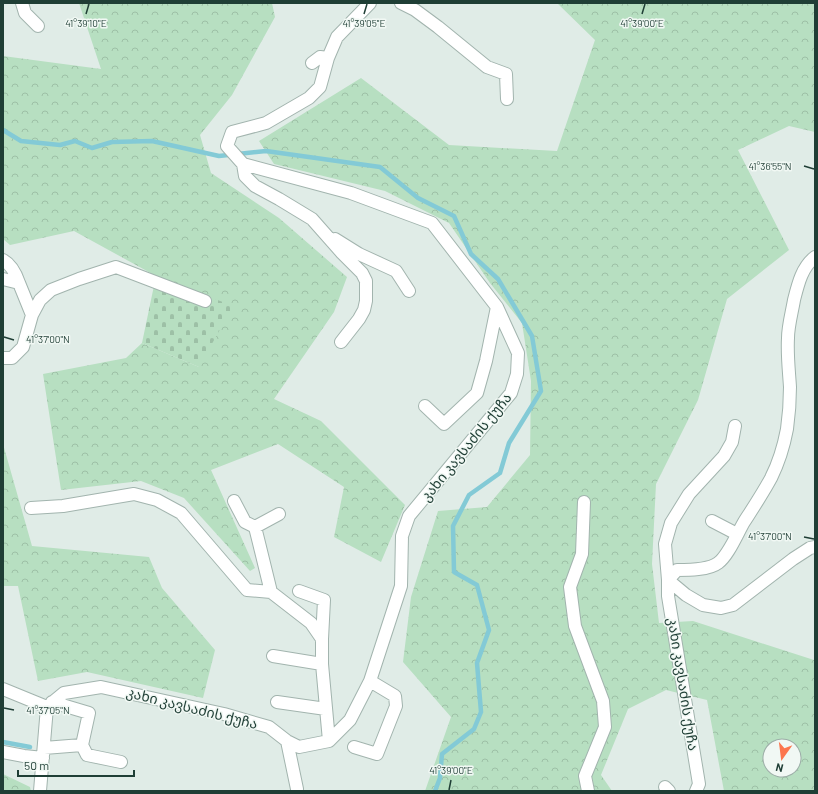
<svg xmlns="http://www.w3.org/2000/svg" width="818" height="794" viewBox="0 0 818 794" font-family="Barlow,'Noto Sans Georgian',sans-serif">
<defs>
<pattern id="forest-crowns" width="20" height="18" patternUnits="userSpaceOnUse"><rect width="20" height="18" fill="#b7dfc1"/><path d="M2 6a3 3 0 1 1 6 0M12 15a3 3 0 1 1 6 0" fill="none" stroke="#9dc0a6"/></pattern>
<pattern id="cemetery-stones" width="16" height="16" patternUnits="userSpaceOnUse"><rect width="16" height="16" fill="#b7dfc1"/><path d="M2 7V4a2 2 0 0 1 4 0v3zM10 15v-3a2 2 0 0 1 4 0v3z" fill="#9dc0a6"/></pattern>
</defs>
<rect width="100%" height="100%" fill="#e0ece7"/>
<!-- forest -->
<path fill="url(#forest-crowns)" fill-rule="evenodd" d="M79,3H272L275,17L232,95L200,135L211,173L279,218L347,277L334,312L274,399L321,421L405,505L381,562L334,537L344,487L278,444L211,470L255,568L250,571L184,498L141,481L61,490L43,374L126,358L142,343L199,367L156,276L74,231L10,245L3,239V56L101,69Z
M557,3H815V132L789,126L738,150L789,250L727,299L698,400L656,484L652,564L659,623L693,621L814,660L815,659V791H724L707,700L666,690L628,709L601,775L612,791H425L451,717L403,662L411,597L438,511L487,507L530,455L531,381L522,323L490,283L449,223L385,191L274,164L259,141L361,78L449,145L557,151L595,40ZM770,746H794V770H770Z
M3,444L32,546L149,557L162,588L215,650L203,698L87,672L38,681L18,586H3Z
M3,774L30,787L31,791H3Z"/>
<!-- cemetery -->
<path fill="url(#cemetery-stones)" d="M156,276L233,306L199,367L142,343Z"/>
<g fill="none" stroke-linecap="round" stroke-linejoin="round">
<!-- stream -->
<path stroke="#83cad6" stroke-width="4.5" d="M3,130L21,141L60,145L75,141L92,148L112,142L152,141L219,156L266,151L380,167L418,198L454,216L471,254L498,279L532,336L541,391L509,443L500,473L469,495L453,526L454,572L477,585L489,630L477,663L481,712L474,729L442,754L440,778L435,791
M3,742L30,747"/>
<!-- minor casing -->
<g stroke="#a2b4ae" stroke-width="14">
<path id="minor" d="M22,3L25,13L38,26
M401,3L415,10L438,27L487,67L506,74L507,99
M312,63L320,57L328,58
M243,164L245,176L255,186L279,199L312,219L342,253L362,273L366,281V301L364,310L359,319L341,342
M335,239L359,254L396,271L409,291
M3,260C12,265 16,274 19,283
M3,279L19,283L32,315L23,347L12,358H3
M32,315L40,300L51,290L79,279L116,267L205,301
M425,406L444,424L477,393L486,361L497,307
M234,501L245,522L255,527L259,543L271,592
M584,502L582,554L570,587L575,626L603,701L605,727L585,776L588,791
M31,508L63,506L134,494L157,500L181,513L247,590L271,592L311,623L322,639V664L329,741
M712,521L737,534
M255,527L279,514
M668,580L677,570C688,570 709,570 718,563C728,556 737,534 744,522C753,508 763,493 771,478C778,464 784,445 787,429C789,415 790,401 790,387C789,371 787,355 788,338C788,326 792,312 794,300C798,284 802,267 815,257
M668,580L686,595L703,605L721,608L733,605L793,559L810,548L815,547
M299,591L324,600L322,639
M273,656L322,664
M3,689L47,707L40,791
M52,702L89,713L82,745
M277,702L326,709
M47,707L64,693L101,687L224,714L269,727L287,741L299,747L329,741L350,720L370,681L401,586L402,536L409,516L511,393L517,374L518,353L497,307L432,223L351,193L243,164L227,146L232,132L266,123L309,98L320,87L328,58L337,37L370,3
M287,741L297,789
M354,747L377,754L396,706L395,696L370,681
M44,748L82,745L87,755L121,762
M3,752L24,756L43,758
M665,787L669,791
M696,791L699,784L668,596V580L665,544L671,523L689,494L724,456L732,442L735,426"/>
</g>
<!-- minor -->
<use href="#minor" stroke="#fff" stroke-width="12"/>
</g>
<!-- ticks -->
<path fill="none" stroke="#1f3e35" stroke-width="1.5" d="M86,14L89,4M364,14L367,4M642,14L645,4M804,166L814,169M4,337L14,340M804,537L814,539M4,708L14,710M449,790L451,780"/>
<g text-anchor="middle" stroke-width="3" stroke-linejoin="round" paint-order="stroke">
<!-- street labels -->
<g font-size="14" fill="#1f3e35" stroke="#f1f8f4">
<text transform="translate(466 447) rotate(-51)" y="5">კახი კავსაძის ქუჩა</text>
<text transform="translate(683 684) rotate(81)" y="5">კახი კავსაძის ქუჩა</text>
<text transform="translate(192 708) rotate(14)" y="5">კახი კავსაძის ქუჩა</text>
</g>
</g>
<g font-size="10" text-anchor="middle" fill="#1f3e35" stroke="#f1f8f4" stroke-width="3" stroke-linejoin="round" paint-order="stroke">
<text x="86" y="27">41°39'10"E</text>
<text x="364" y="27">41°39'05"E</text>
<text x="642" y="27">41°39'00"E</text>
<text x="770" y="170">41°36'55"N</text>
<text x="48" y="343">41°37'00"N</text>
<text x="770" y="540">41°37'00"N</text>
<text x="48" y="714">41°37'05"N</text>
<text x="451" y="774">41°39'00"E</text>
</g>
<!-- border -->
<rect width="818" height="794" fill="none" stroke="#1f3e35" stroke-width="8"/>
<!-- north arrow -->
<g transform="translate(782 758) rotate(194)"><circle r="19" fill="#f1f8f4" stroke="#9daea8"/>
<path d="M0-3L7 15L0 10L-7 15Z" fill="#fc764e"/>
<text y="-6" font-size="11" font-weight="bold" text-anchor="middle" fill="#1f3e35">N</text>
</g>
<!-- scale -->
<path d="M18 770v6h116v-6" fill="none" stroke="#1f3e35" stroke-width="2"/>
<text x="24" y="770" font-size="12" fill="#1f3e35" stroke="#f1f8f4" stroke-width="3" paint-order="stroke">50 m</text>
</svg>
